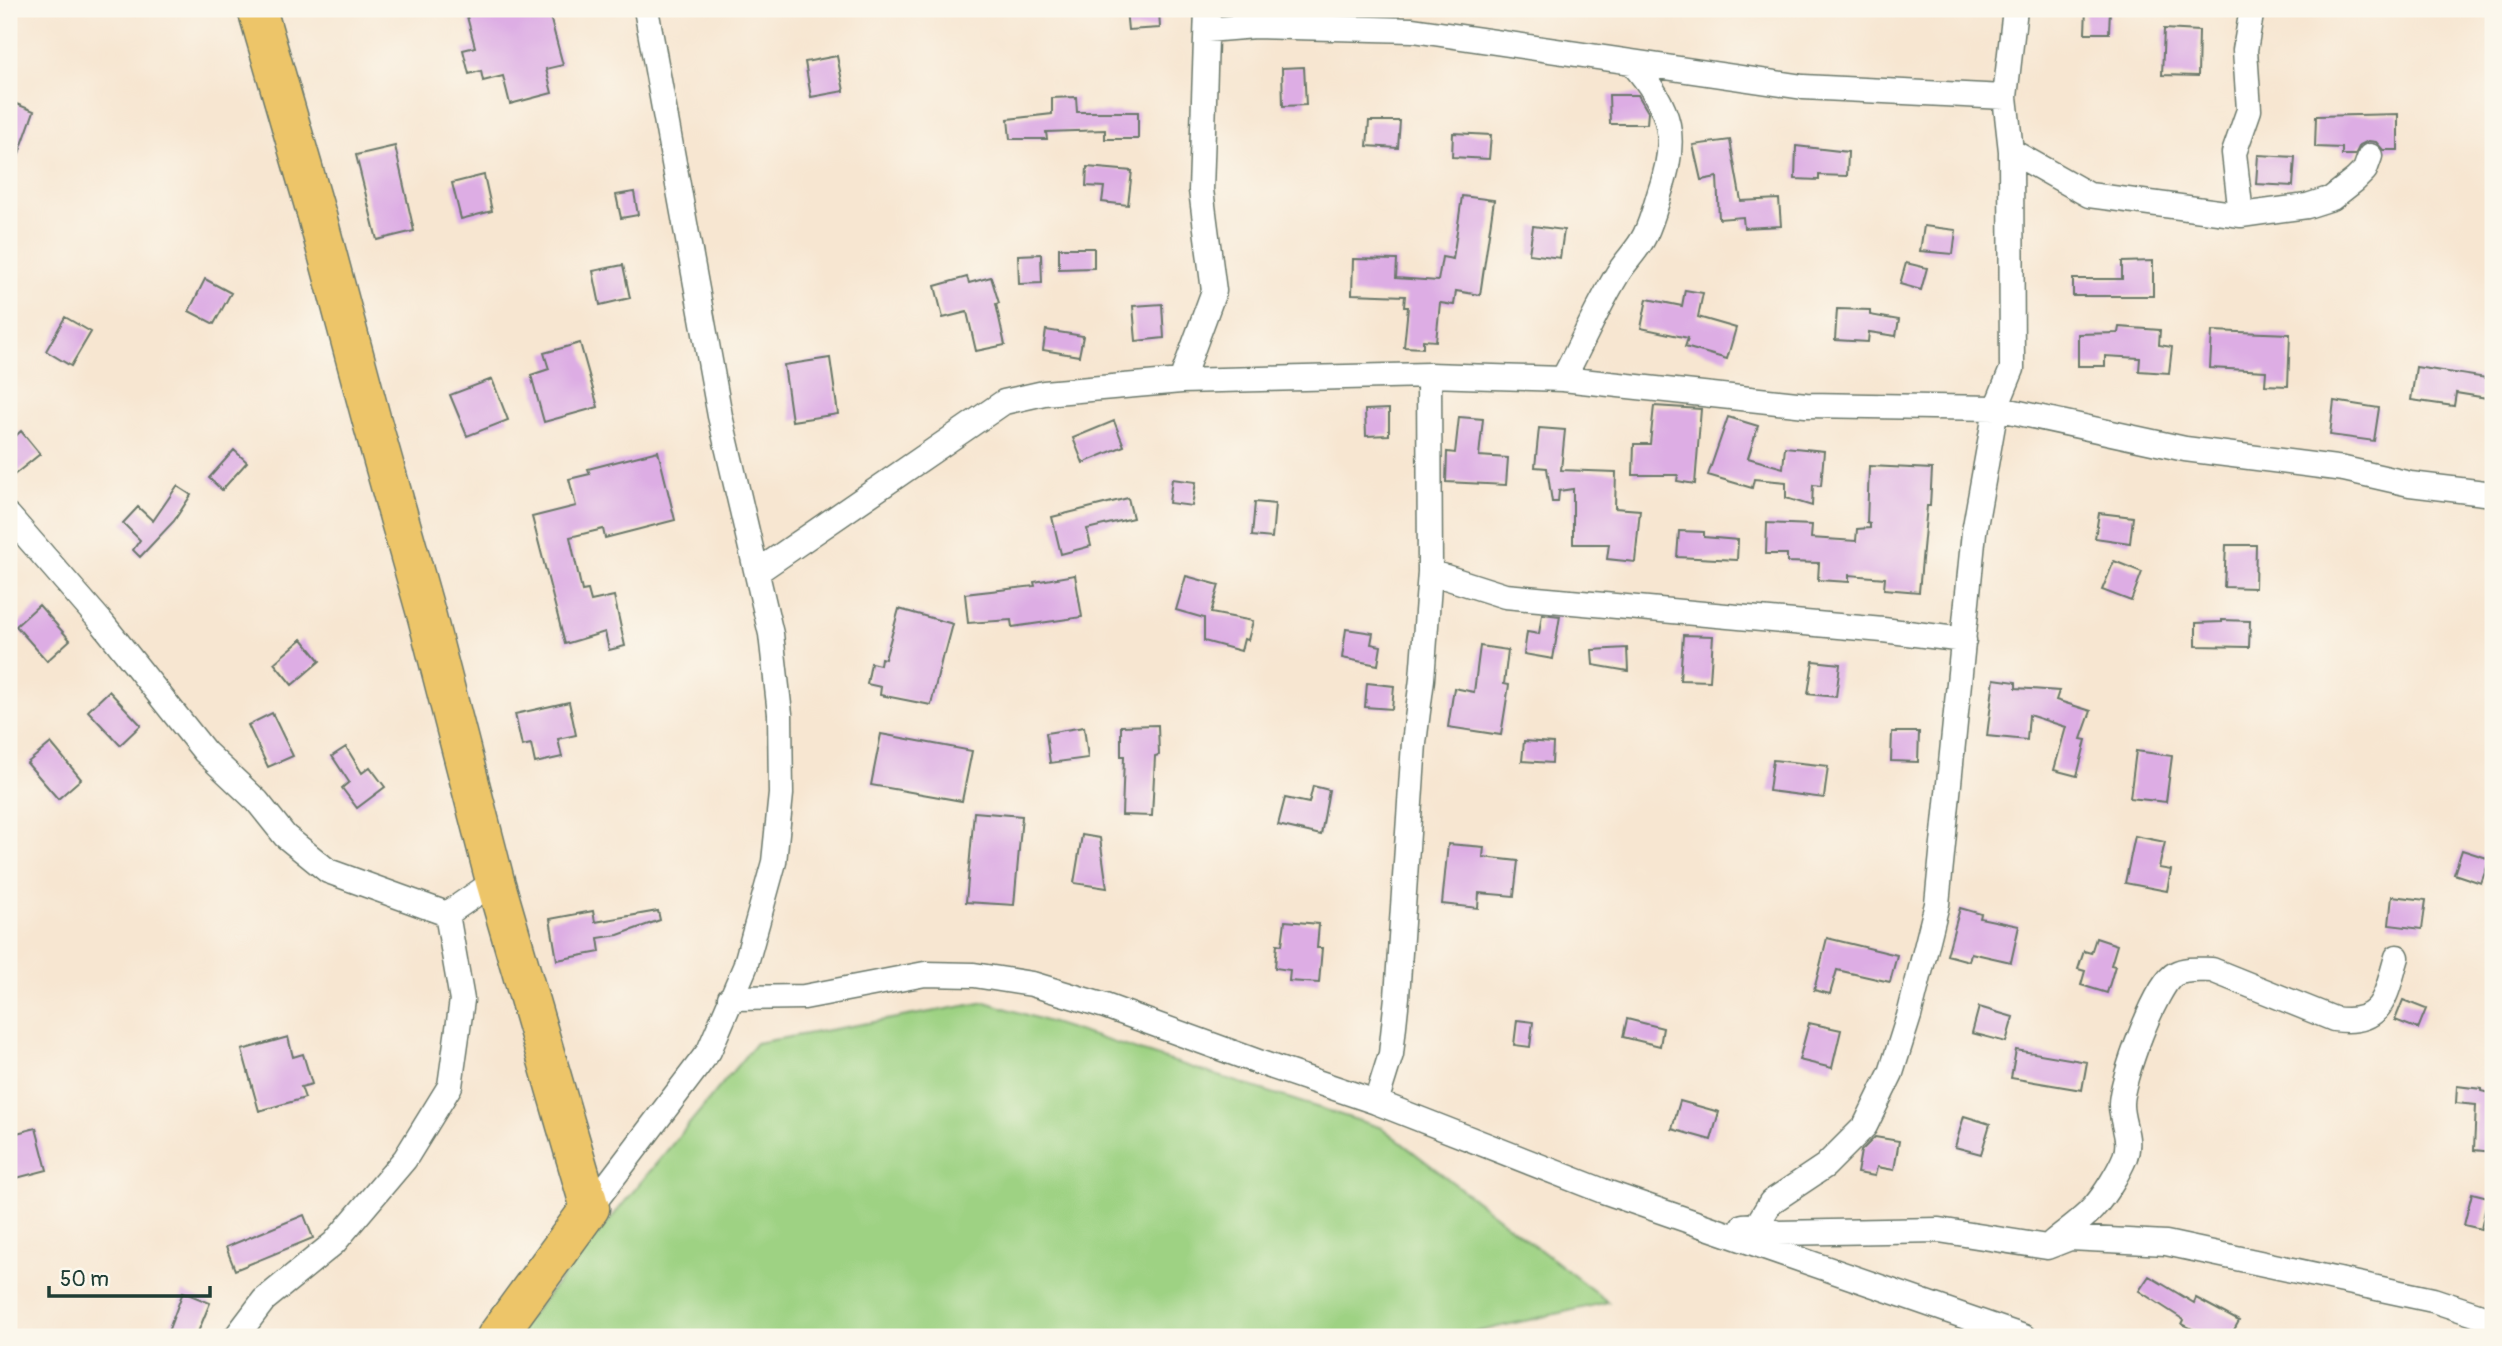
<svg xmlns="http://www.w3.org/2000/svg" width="2502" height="1346" viewBox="0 0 2502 1346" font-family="Pangolin,sans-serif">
<rect width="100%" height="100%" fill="#fbf7ec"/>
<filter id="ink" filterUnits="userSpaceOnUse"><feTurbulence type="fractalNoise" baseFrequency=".0143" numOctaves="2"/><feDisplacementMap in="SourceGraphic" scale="14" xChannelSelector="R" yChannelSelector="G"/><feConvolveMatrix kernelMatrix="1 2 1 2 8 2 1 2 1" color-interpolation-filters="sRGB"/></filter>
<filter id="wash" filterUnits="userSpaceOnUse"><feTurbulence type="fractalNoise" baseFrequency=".00686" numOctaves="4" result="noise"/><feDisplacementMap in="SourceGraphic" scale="28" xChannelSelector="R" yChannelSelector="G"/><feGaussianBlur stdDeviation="1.57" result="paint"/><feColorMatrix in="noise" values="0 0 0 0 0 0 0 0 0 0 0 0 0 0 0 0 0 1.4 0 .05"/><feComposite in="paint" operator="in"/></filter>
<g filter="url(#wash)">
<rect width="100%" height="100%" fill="#f7e6d1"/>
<!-- green -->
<path fill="#9ed283" stroke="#5e885c" stroke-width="2" d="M986,1002L1382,1128L1608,1302L1454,1337H513L756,1043Z"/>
<g id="blocks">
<!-- building -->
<path fill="#ddade4" d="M465,9H548L563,65L546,69L552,93L510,104L503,76L483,81L481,71L469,74L463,50L475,47Z
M1126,9H1159L1160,28L1128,30Z
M2086,9H2110L2109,33H2085Z
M2164,29L2199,31L2198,76L2162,75Z
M837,56L844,91L811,97L805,62Z
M1304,67L1306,105L1283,106L1282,68Z
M1609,95H1638L1648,112L1647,124H1610Z
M1076,97L1077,112H1138V139H1105V130L1046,132L1047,139H1010L1008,119L1052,114V98Z
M9,101L34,111L11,176H9Z
M2398,114V150H2383L2376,142L2368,141L2360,145L2355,155H2342V148L2315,147L2316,116Z
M1369,121H1400L1398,148L1367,146Z
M1453,133L1491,135L1489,159L1452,157Z
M1730,140L1741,201L1779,199L1781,226L1744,228L1743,217L1719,219L1717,177L1701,180L1693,145Z
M395,146L414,231L377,240L356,155Z
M1796,146L1848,152L1847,176L1819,175V180L1795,179Z
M2258,155L2295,157L2293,186L2256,184Z
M1087,167L1132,171L1128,205L1102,202L1104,187L1086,186Z
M484,175L492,211L461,219L452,183Z
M634,192L638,215L621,218L616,195Z
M1462,196L1494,200L1480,295L1456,291L1454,305L1440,303L1436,341L1423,340V348L1404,347L1408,307H1404L1405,296L1352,294L1353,259L1397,260L1396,278L1438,281L1442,257L1453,259Z
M1533,226L1564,230L1560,258L1529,254Z
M1924,226L1956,230L1953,254L1920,251Z
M1059,248H1094V268L1059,269Z
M1041,254L1042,283L1019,284L1018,255Z
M2153,261V296H2073V279H2122V262Z
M1906,263L1927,268L1921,290L1900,284Z
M623,265L630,298L600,305L593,271Z
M967,277L969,283L991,277L999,303L996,304L1005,345L976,351L967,312L943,318L935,286Z
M205,279L231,293L214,324L189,311Z
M1685,290L1703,293L1698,317L1736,328L1727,359L1685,347L1688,338L1641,328L1647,299L1682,306Z
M1162,304L1164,338L1136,341L1133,306Z
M1837,309L1870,310V315L1899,320L1896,336L1869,332L1868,342L1835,340Z
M65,317L91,332L71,366L46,351Z
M2119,327L2160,330L2159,345L2172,347L2169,373L2139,371L2140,358L2105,356V366H2078V334L2118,333Z
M1046,330L1083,336L1079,356L1043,350Z
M2212,331L2290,334L2288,386L2265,385L2266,371L2210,368Z
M580,343L598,407L544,422L531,375L549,369L544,353Z
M830,358L838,414L792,421L784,365Z
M2416,367L2493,379V399L2456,393L2454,406L2411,400Z
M492,379L508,420L467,436L450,395Z
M2334,401L2379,408L2374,441L2330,435Z
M1654,406L1701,409L1695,484L1677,481L1678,475H1633L1634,444H1650Z
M1389,409V435L1366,436L1365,410Z
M1459,417L1483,419L1479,456L1508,458L1506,485L1446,482L1447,452L1455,453Z
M1728,417L1758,426L1748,458L1783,468L1785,447L1824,451L1821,486L1813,485L1812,506L1786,498V482L1754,479L1752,488L1708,475Z
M1114,421L1124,446L1083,463L1073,438Z
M1539,428L1565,430L1561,470L1616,472L1615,508L1640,510L1635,562L1607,559L1609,544H1573V489L1559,491L1558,502H1552L1547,468L1535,467Z
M21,431L40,454L9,479V442Z
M234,450L247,462L222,490L209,478Z
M658,451L675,520L605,538L603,529L570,537L582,591L588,590L591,601L614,596L625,646L609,650L605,632L565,644L532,517L576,506L569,479L590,474L588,469Z
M1869,466L1932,469L1930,506H1927L1919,592L1884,589L1885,578L1849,575V582L1818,580L1819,563L1787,562V554H1766L1767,523L1812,525L1811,538L1856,541L1857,529L1870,528V524L1867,523Z
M1172,479L1196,482L1192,506L1169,503Z
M177,486L191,495L174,521L140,557L133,550L140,540L123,523L138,507L153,521Z
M1128,498L1133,518L1087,529L1091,546L1061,554L1052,517Z
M1255,502L1275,504L1272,538L1252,536Z
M2099,513L2133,517L2130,543L2095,538Z
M1679,531L1704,532V537L1738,540L1737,560L1677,557Z
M2226,545H2256L2255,588L2224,587Z
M2114,561L2142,572L2131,601L2102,590Z
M1075,575L1082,617L1012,627L1011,620L968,623L965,594L1035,586L1034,582Z
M1186,576L1219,585L1211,613L1253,621L1248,640L1244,639L1241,651L1204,641V618L1176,610Z
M39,605L70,640L47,661L16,626Z
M899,609L953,624L945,654H943L931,705L880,695L881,687L867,684L871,663L880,665L881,658L885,659Z
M1542,614L1560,616L1553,659L1524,654L1527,632L1539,634Z
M2222,620L2250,621L2249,647L2196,646V623L2222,622Z
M1346,629L1373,633L1371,644L1381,646L1378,665L1342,658Z
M1683,635L1713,636L1710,681L1680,680Z
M302,639L320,661L292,685L274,663Z
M1480,646L1508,650L1504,684L1509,685L1501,735L1448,727L1454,688L1474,692Z
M1627,648L1628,671L1593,665L1592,650Z
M1813,661L1840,664L1836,697L1808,694Z
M1994,679L2016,682V688L2059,691L2056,700L2091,711L2081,739L2086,740L2077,776L2054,770L2066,727L2029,715L2027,740L1987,736Z
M1367,683L1394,686L1392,709L1365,707Z
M109,691L141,725L120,745L88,711Z
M569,702L576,735L558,739L562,757L535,763L531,744L522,746L515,714Z
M272,713L293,756L268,767L248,725Z
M1158,725L1159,755L1155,756L1152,816L1122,815L1124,756H1121V726Z
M1084,727L1088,758L1050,763L1046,733Z
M1892,732H1919L1918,762L1891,761Z
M881,734L972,751L962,801L871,785Z
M1524,741L1553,743L1552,763L1522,761Z
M51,743L81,779L58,799L27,763Z
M346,747L362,773L370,767L385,787L357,808L342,788L349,782L332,756Z
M2136,751L2172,756L2166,802L2130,798Z
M1773,760L1828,766L1824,798L1769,791Z
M1313,786L1329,790L1321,835L1278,825L1285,798L1309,803Z
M974,812L1022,816L1014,905L966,902Z
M1082,835L1100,838L1107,888L1074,883Z
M2135,836L2165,842L2159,868L2171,870L2167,891L2125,883Z
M1448,844L1484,847L1483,857L1518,861L1514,896L1479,893L1478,908L1442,904Z
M2462,850L2490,859L2481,883L2454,874Z
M2392,896L2426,900L2422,929L2389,925Z
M1960,908L1981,914L1980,918L2019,926L2011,962L1971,953L1969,961L1947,955Z
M593,911L595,922L658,911L660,920L618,935L598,938L600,952L557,960L550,919Z
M1285,921L1319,924L1317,948H1322L1319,983L1289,981L1290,970L1275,968L1277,944L1282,945Z
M1827,938L1897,955L1890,982L1837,970L1830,994L1814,990Z
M2096,938L2117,945L2111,965L2115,966L2107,993L2081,985L2085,971L2078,969L2084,951L2091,953Z
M2403,1000L2426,1009L2418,1029L2395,1020Z
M1979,1007L2013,1017L2006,1042L1972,1033Z
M1627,1019L1663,1028L1660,1046L1623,1037Z
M1517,1020L1533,1022L1530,1047L1514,1045Z
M1809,1023L1841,1030L1832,1068L1799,1060Z
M288,1037L293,1057L303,1054L312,1084L301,1087L305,1098L259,1111L242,1050Z
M2016,1050L2087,1062L2082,1090L2011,1078Z
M2457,1086L2481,1089V1091L2493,1094V1152L2474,1150L2476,1105L2456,1103Z
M1680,1101L1719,1112L1711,1140L1672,1129Z
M1964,1116L1990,1124L1981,1154L1955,1147Z
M36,1128L47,1170L9,1180V1135Z
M1875,1137L1899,1141L1894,1170L1877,1167L1875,1176L1857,1173L1861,1151Z
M2472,1193L2488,1197L2481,1229L2464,1225Z
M304,1215L313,1238L235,1270L226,1247Z
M2149,1276L2194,1303L2196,1298L2239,1321L2230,1337H2208L2182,1324L2184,1320L2139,1291Z
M183,1292L210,1303L196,1337H166Z"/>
</g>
</g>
<g filter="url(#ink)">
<use href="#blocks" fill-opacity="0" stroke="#6b786b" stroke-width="2"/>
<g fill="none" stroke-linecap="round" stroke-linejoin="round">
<!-- minor casing -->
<g stroke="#6b786b" stroke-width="27">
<path id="minor" d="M1207,30L1255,26L1413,30L1803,87L2005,97
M2011,151L2089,195L2241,215L2307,206L2332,198L2355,180L2365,170L2370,156
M2241,215L2234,153L2249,110L2245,50L2252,9
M1563,379C1581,345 1597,308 1617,275C1625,261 1638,250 1645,235C1651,223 1655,208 1659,195C1679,138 1672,109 1632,63
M1181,381L1429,375L1563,379L1806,405L1996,408L2185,449L2344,469L2410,484L2493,494
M9,516L103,624L205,752L257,801L285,836L328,871L447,914L495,881
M757,572L1004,402L1044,393L1181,381L1214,291L1201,190L1207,9
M1430,572L1505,596L1883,630L1964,640
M730,998L804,997L925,974L974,975L1032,984L1105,1006L1261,1063L1376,1102L1603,1191L2024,1337
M1376,1102L1391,1054L1397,997L1414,743L1422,679L1430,572L1429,375
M590,1208L709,1051L745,967L774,862L781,794L780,714L771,634L720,416L646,9
M1757,1225L1771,1202L1825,1166L1865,1126L1891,1073L1909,1016L1937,904L1974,532L1996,408L2012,369L2011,151L2005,97L2015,9
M1743,1226L1757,1225L1777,1233L1939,1230L2047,1247L2070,1238L2166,1243L2433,1300L2493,1320
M2053,1242C2066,1231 2083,1220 2094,1207C2104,1196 2119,1172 2125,1157C2132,1139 2121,1123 2121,1105C2120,1083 2156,984 2175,974C2186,968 2200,970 2212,970L2334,1019C2384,1026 2385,996 2397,957
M236,1337L264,1300L334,1243L405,1159L450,1086L462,1000L447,914"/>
</g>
<!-- trunk casing -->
<g stroke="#6b786b" stroke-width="41">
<path id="trunk" d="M257,9L317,216L371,418L427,617L495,881L590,1208L496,1337"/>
</g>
<!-- minor -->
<use href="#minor" stroke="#fff" stroke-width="24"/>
<!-- trunk -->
<use href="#trunk" stroke="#edc569" stroke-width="38"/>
</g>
</g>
<!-- margin -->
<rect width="2502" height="1346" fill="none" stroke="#fbf7ec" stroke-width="35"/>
<!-- scale -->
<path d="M49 1286v10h161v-10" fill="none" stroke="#1f3d34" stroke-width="3.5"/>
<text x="60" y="1286" font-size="21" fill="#1f3d34" stroke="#fbf7ec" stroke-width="5" paint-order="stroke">50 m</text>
</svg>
